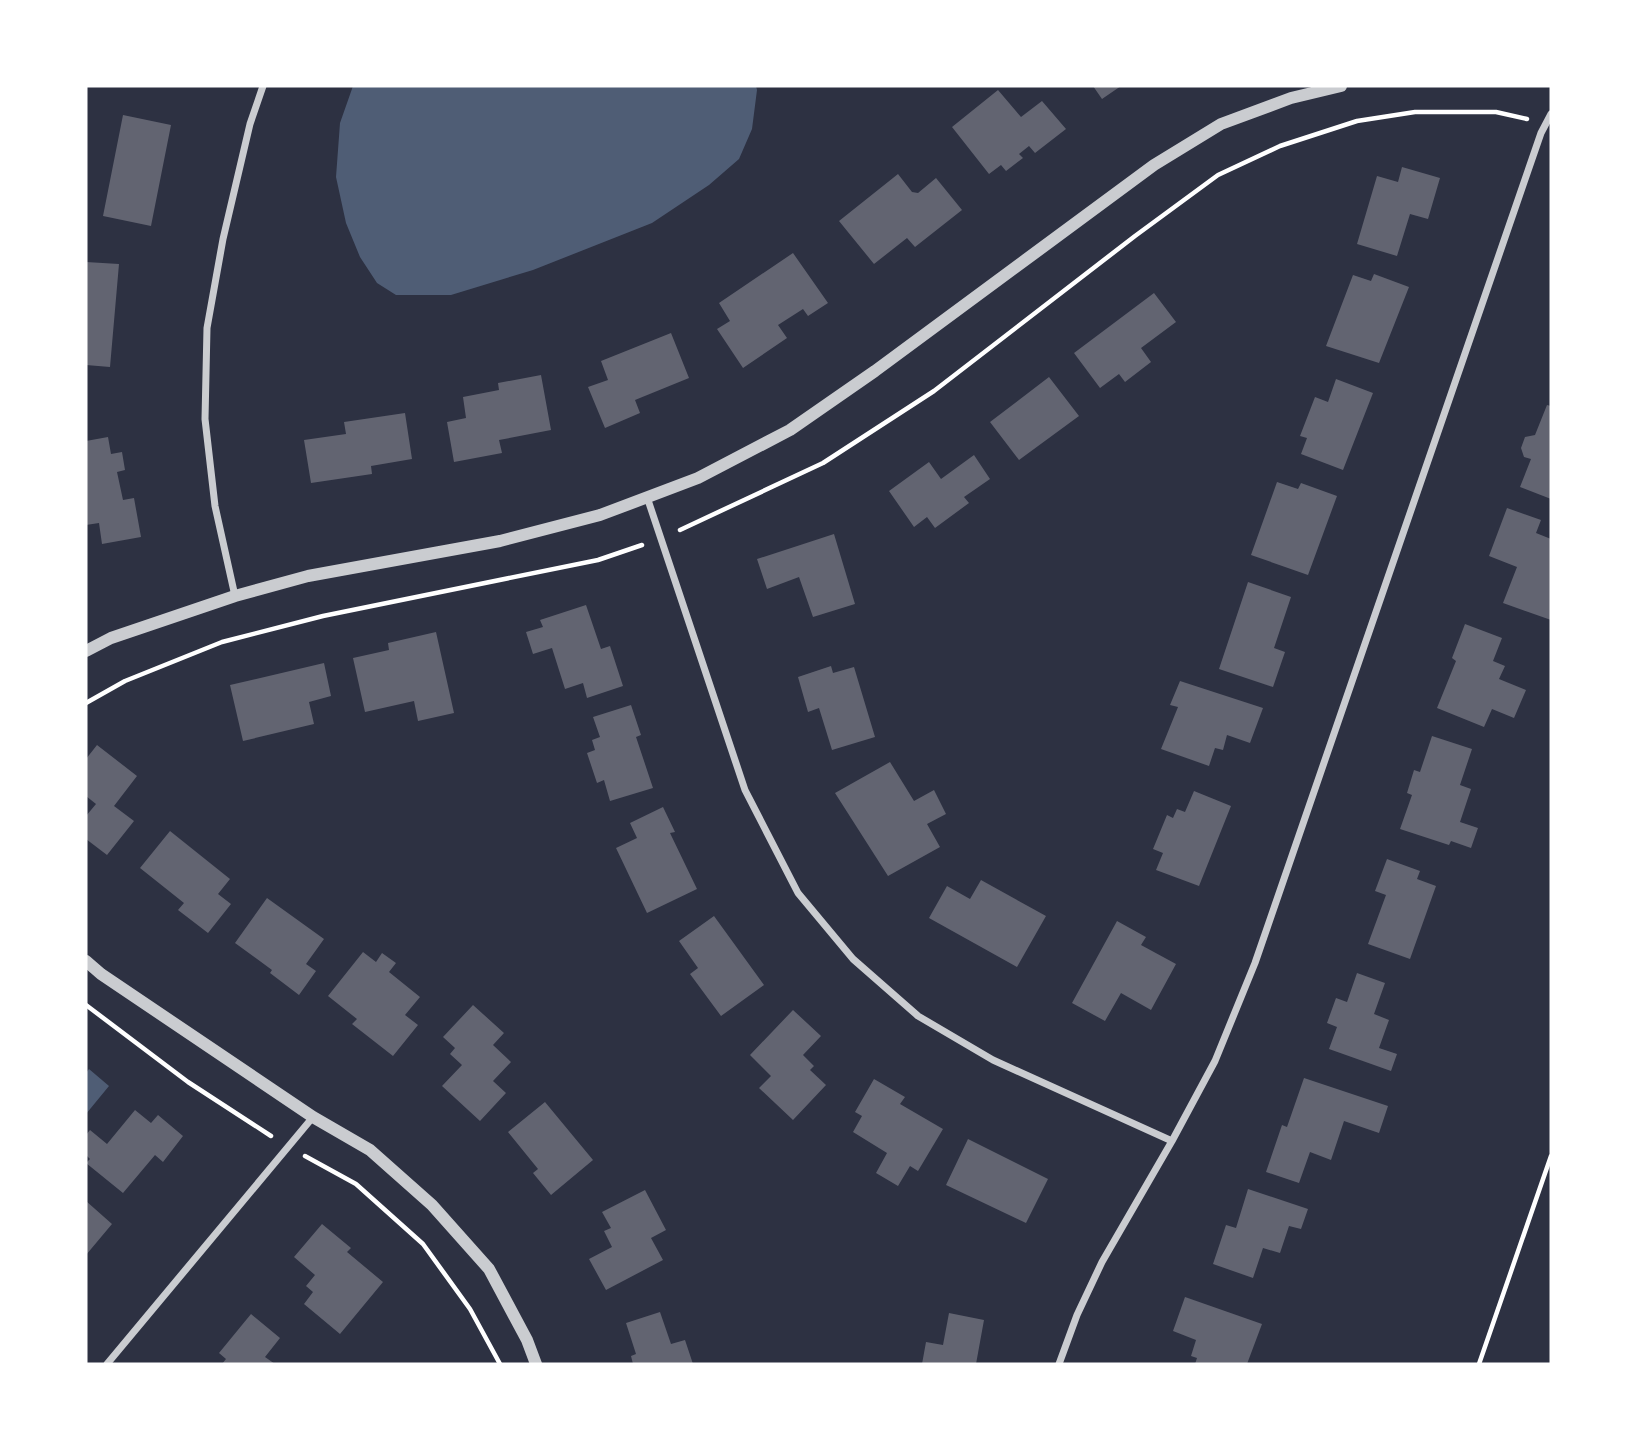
<svg xmlns="http://www.w3.org/2000/svg" width="1637" height="1450" viewBox="0 0 1637 1450" font-family="Poppins,sans-serif">
<rect width="100%" height="100%" fill="#2d3142"/>
<!-- water -->
<path fill="#4f5d75" d="M353,86H756L757,90L752,129L739,159L709,185L652,223L533,270L451,295H396L377,283L360,257L346,223L336,177L340,123Z
M89,1069L109,1086L86,1114V1073Z"/>
<!-- building -->
<path fill="#626471" d="M1093,86H1121L1102,99Z
M998,90L1021,117L1042,101L1066,129L1035,153L1029,146L1019,154L1023,158L1006,171L1001,165L989,174L952,127Z
M123,115L171,125L151,226L103,216Z
M1402,167L1440,178L1428,219L1410,214L1397,256L1357,244L1377,176L1398,182Z
M898,174L912,192L918,193L936,178L962,210L915,247L907,238L874,264L839,221Z
M793,253L828,303L808,316L803,309L778,325L787,338L743,368L717,329L730,321L719,303Z
M86,262L119,264L110,367L86,365Z
M1374,274L1409,287L1379,363L1326,346L1353,275L1371,281Z
M1154,293L1176,322L1141,348L1151,362L1125,382L1119,374L1100,388L1074,353Z
M671,333L689,378L635,400L640,413L605,428L588,387L608,380L601,361Z
M541,375L551,430L499,440L502,453L454,462L447,422L466,418L463,397L499,390L498,383Z
M1049,377L1079,416L1019,460L990,422Z
M1336,379L1373,393L1343,470L1301,454L1307,438L1300,436L1315,397L1328,402Z
M1547,405L1551,406V499L1520,487L1531,459L1524,457L1521,448L1525,437L1535,435Z
M405,413L412,459L371,466L372,474L311,483L304,440L346,434L344,422Z
M108,437L111,454L122,452L125,470L117,472L123,500L134,498L141,537L102,544L99,523L86,525V441Z
M974,455L990,479L964,497L969,503L935,528L927,517L914,527L889,491L929,462L941,479Z
M1277,482L1298,489L1301,483L1337,496L1308,575L1251,555Z
M1507,508L1541,520L1536,533L1551,539V620L1503,603L1517,567L1489,556Z
M834,534L855,604L813,617L799,577L767,589L757,559Z
M1248,582L1291,597L1274,648L1285,652L1273,687L1219,669Z
M586,605L601,649L610,646L623,686L587,698L583,683L565,689L552,648L533,654L526,632L543,627L540,620Z
M1465,624L1502,638L1493,661L1505,666L1499,679L1526,690L1514,718L1492,709L1484,727L1437,708L1456,661L1452,658Z
M436,632L454,713L418,721L414,701L365,712L353,658L389,650L388,643Z
M324,663L331,696L309,702L314,724L243,741L230,685Z
M831,666L833,673L854,667L875,737L832,750L819,708L808,712L798,677Z
M1180,681L1263,708L1250,743L1227,735L1223,750L1215,748L1209,766L1161,749L1178,707L1170,705Z
M631,705L641,735L636,737L653,788L610,801L604,780L597,783L587,753L595,750L592,740L600,737L593,717Z
M1432,736L1472,749L1460,785L1471,789L1460,822L1478,828L1471,848L1451,841L1449,845L1400,829L1412,795L1407,793L1414,770L1420,772Z
M97,745L137,776L114,806L134,821L107,855L86,839V816L96,804L86,796V759Z
M890,762L914,801L934,790L946,814L927,824L940,847L888,876L835,793Z
M1194,791L1231,806L1199,886L1156,870L1163,853L1153,849L1167,815L1173,818L1177,809L1185,812Z
M663,807L675,832L670,833L697,889L647,913L616,848L637,838L630,823Z
M170,831L230,879L218,894L231,904L208,933L178,910L184,903L140,868Z
M1387,859L1420,871L1417,879L1436,886L1410,959L1368,944L1386,895L1375,891Z
M981,880L1046,916L1017,967L929,918L947,886L970,899Z
M267,898L324,939L306,964L316,971L299,995L270,973L272,970L235,943Z
M714,916L764,985L721,1016L690,974L698,968L679,941Z
M1117,921L1146,937L1141,945L1176,964L1151,1010L1121,993L1105,1021L1072,1003Z
M363,952L376,962L382,953L396,963L389,972L420,997L405,1015L418,1025L393,1056L352,1024L357,1019L328,996Z
M1357,973L1385,983L1374,1014L1389,1020L1379,1048L1397,1054L1391,1071L1329,1049L1337,1027L1327,1023L1336,998L1347,1002Z
M473,1005L504,1033L493,1045L511,1062L493,1081L506,1093L480,1121L442,1086L462,1065L450,1054L455,1048L443,1037Z
M793,1010L821,1036L803,1055L814,1066L810,1070L826,1085L793,1120L759,1088L771,1076L750,1055Z
M1304,1078L1388,1106L1379,1133L1344,1121L1331,1160L1310,1152L1299,1183L1266,1172L1282,1125L1287,1127Z
M874,1079L905,1097L900,1104L943,1129L918,1171L910,1166L898,1186L876,1173L887,1153L853,1132L862,1116L855,1112Z
M545,1102L593,1160L551,1195L533,1173L538,1169L508,1132Z
M135,1110L151,1123L158,1115L183,1136L163,1162L155,1155L123,1193L86,1163L90,1159L86,1155V1135L90,1130L107,1144Z
M968,1139L1048,1179L1026,1223L946,1185Z
M1248,1189L1308,1209L1301,1229L1289,1226L1280,1253L1263,1248L1253,1278L1213,1264L1226,1225L1236,1228Z
M645,1190L666,1230L651,1238L663,1260L606,1290L589,1259L612,1247L604,1231L611,1228L602,1212Z
M86,1201L112,1224L86,1255Z
M322,1224L351,1248L347,1252L383,1282L340,1334L304,1304L313,1292L306,1286L315,1275L294,1257Z
M1185,1297L1262,1324L1247,1364H1195L1197,1358L1191,1356L1196,1340L1173,1331Z
M660,1312L671,1344L685,1340L693,1364H633L631,1356L636,1354L626,1323Z
M949,1313L984,1320L976,1364H922L926,1342L943,1345Z
M251,1314L280,1338L265,1357L275,1364H222L226,1359L219,1353Z"/>
<g fill="none" stroke-linecap="round" stroke-linejoin="round">
<!-- path -->
<path stroke="#fff" stroke-width="4.5" d="M680,530L823,463L934,391L1135,236L1218,175L1280,146L1357,121L1415,112H1496L1527,119
M86,703L125,681L222,642L323,616L598,560L642,545
M86,1005L188,1082L271,1136
M305,1156L356,1184L423,1244L470,1309L500,1364
M1479,1364L1551,1156"/>
<!-- minor -->
<path stroke="#caccd0" stroke-width="7" d="M647,497L745,790L798,893L853,959L918,1016L993,1060L1172,1141
M235,596L215,506L205,419L207,328L223,239L250,124L263,86
M107,1364L313,1117
M1059,1364L1077,1315L1102,1262L1172,1141L1215,1061L1255,963L1541,133L1551,114"/>
<!-- tertiary -->
<path stroke="#caccd0" stroke-width="12" d="M86,651L111,638L235,596L308,576L500,541L600,515L698,478L790,430L875,371L1154,165L1221,124L1291,98L1341,86
M86,961L101,974L313,1117L370,1150L432,1205L489,1269L527,1340L536,1364"/>
</g>
<!-- border -->
<rect width="1637" height="1450" fill="none" stroke="#ffffff" stroke-width="175"/>
</svg>
